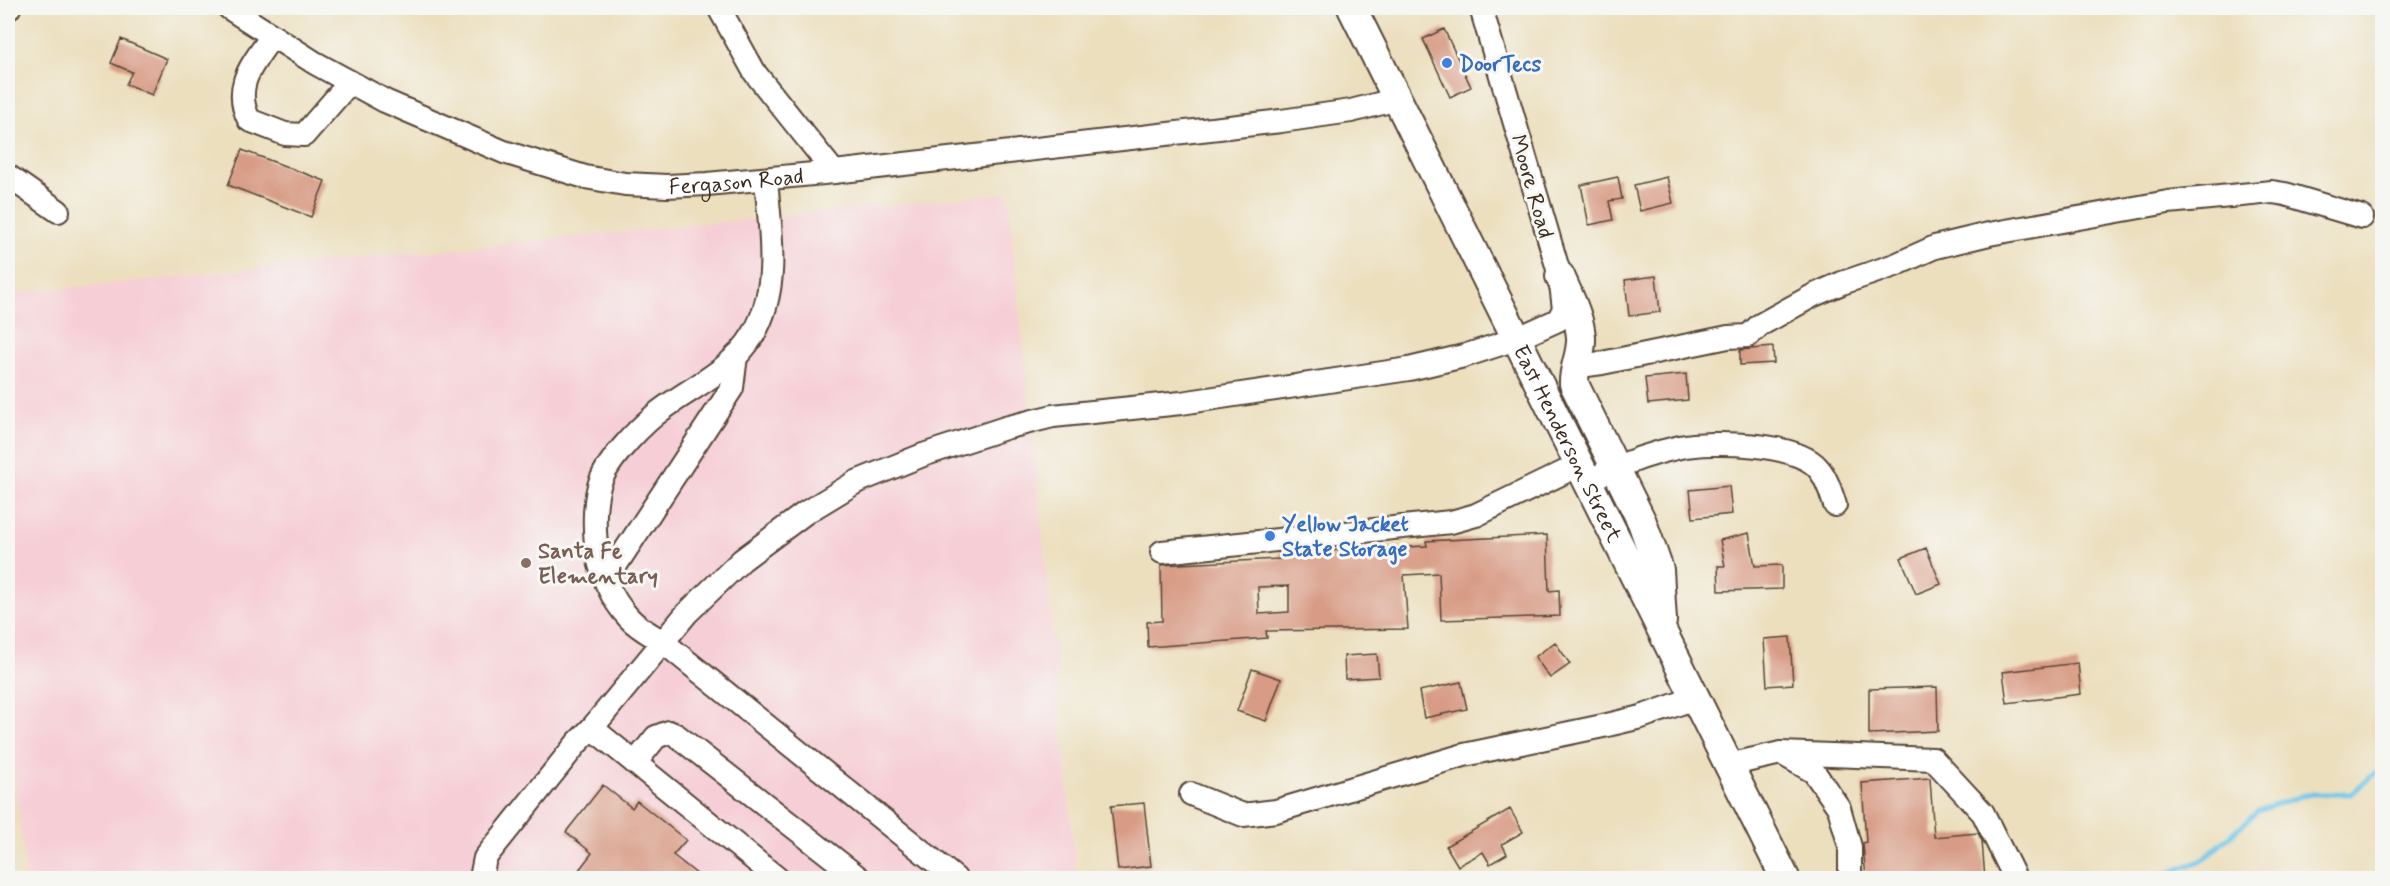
<svg xmlns="http://www.w3.org/2000/svg" width="2390" height="886" viewBox="0 0 2390 886" font-family="Mynerve,sans-serif">
<rect width="100%" height="100%" fill="#f6f6f2"/>
<filter id="ink" filterUnits="userSpaceOnUse"><feTurbulence type="fractalNoise" baseFrequency=".0167" numOctaves="2"/><feDisplacementMap in="SourceGraphic" scale="12" xChannelSelector="R" yChannelSelector="G"/><feConvolveMatrix kernelMatrix="1 2 1 2 8 2 1 2 1" color-interpolation-filters="sRGB"/></filter>
<filter id="wash" filterUnits="userSpaceOnUse"><feTurbulence type="fractalNoise" baseFrequency=".008" numOctaves="4" result="noise"/><feDisplacementMap in="SourceGraphic" scale="24" xChannelSelector="R" yChannelSelector="G"/><feGaussianBlur stdDeviation="1.35" result="paint"/><feColorMatrix in="noise" values="0 0 0 0 0 0 0 0 0 0 0 0 0 0 0 0 0 1.4 0 .05"/><feComposite in="paint" operator="in"/></filter>
<g filter="url(#wash)">
<rect width="100%" height="100%" fill="#ecdfbe"/>
<!-- built -->
<path fill="#f6cfd6" d="M1008,193L1077,878H26L8,709V294Z"/>
<g fill="none" stroke-linecap="round" stroke-linejoin="round">
<!-- stream -->
<path stroke="#6cc4e9" stroke-width="5" d="M2154,878L2203,860L2258,811L2307,794H2351L2382,767"/>
</g>
<g id="blocks">
<!-- building -->
<path fill="#d89b85" fill-rule="evenodd" d="M1444,29L1471,87L1450,97L1423,39Z
M121,39L167,59L152,95L126,84L132,72L111,63Z
M242,150L325,181L311,217L228,185Z
M1618,177L1622,199L1609,201L1613,220L1589,225L1581,185Z
M1667,177L1673,203L1640,211L1634,185Z
M1656,276L1660,312L1629,316L1625,280Z
M1773,347L1774,363L1740,365V350Z
M1686,374L1688,400L1648,404L1645,378Z
M1729,486L1732,514L1693,518L1690,490Z
M1749,533L1755,566L1782,565V589L1719,591L1718,566H1725L1720,540Z
M1547,535L1549,591L1559,590L1560,616L1441,620L1439,573L1404,575L1408,629L1266,631L1267,638L1148,647L1147,622L1162,621L1161,565L1280,559L1279,553L1427,546L1426,541ZM1289,586V612L1259,614L1258,587Z
M1926,548L1941,584L1916,594L1901,558Z
M1790,637L1793,684L1767,686L1764,639Z
M1555,642L1570,664L1550,678L1535,657Z
M1377,654L1379,677L1345,679L1344,656Z
M2078,663L2081,694L2007,703L2003,672Z
M1252,669L1281,679L1266,721L1237,711Z
M1461,682L1467,709L1424,718L1419,691Z
M1937,687L1938,731L1869,734V689Z
M1930,778L1934,837L1978,833L1982,841L1985,879H1866L1863,843L1866,842L1862,783Z
M603,785L632,808L637,801L686,840L673,855L703,879H572L592,853L566,832Z
M1144,803L1151,866L1118,870L1111,806Z
M1510,809L1523,832L1502,844L1507,854L1490,864L1483,852L1458,866L1446,846Z"/>
</g>
</g>
<g filter="url(#ink)">
<use href="#blocks" fill-opacity="0" stroke="#564536" stroke-width="1.5"/>
<g fill="none" stroke-linecap="round" stroke-linejoin="round">
<!-- minor casing -->
<g stroke="#564536" stroke-width="26">
<g id="minor">
<path id="s1" d="M229,8L315,63L385,101L504,152L585,177L625,184L667,186L707,184L834,172L1281,121L1351,111L1398,99"/>
<path d="M719,8L755,73L834,172"/>
<path d="M8,9L9,8"/>
<path d="M272,36C253,64 232,85 249,120L285,134L304,135L350,82"/>
<path d="M8,176L58,211"/>
<path d="M766,179C770,230 781,288 753,335C730,373 688,388 655,415C637,430 605,463 599,486C594,505 594,525 596,544C599,571 611,599 629,618C638,628 652,635 663,642L687,613L742,560L805,513L856,482L923,455L1005,428L1053,416L1181,403L1409,369L1464,356L1516,339L1558,320L1564,309L1560,276L1481,8"/>
<path d="M1577,362L1587,365L1602,363L1728,337L1748,336L1760,325L1814,295L1842,283L1895,265L1935,247L1989,234L2168,202L2272,192L2285,194L2362,217"/>
<path d="M1602,474C1627,462 1652,453 1680,447C1711,441 1796,442 1818,468C1827,478 1831,493 1835,505"/>
<path d="M1162,552L1451,522L1476,515L1579,465"/>
<path d="M606,580L732,388L736,356"/>
<path d="M592,728L777,878"/>
<path d="M1781,753L1933,759L1983,813L2015,878"/>
<path d="M635,763L656,737L669,732L676,735L859,878"/>
<path d="M1728,765L1781,753L1814,772L1839,808L1850,847V878"/>
<path d="M1191,794L1243,815L1276,811L1464,755L1603,726L1641,717L1695,698"/>
<path d="M481,878L485,858L577,743L592,728L663,642L955,878"/>
</g>
</g>
<!-- major casing -->
<g stroke="#564536" stroke-width="32">
<g id="major">
<path id="s2" d="M1352,8L1785,878"/>
<path d="M1560,276C1568,295 1580,317 1581,338C1582,354 1573,368 1574,384L1642,522L1659,570L1662,621"/>
</g>
</g>
<!-- minor -->
<use href="#minor" stroke="#fff" stroke-width="22"/>
<!-- major -->
<use href="#major" stroke="#fff" stroke-width="28"/>
</g>
</g>
<!-- markers -->
<g fill="#3f7fe0" stroke="#f6f6f2" stroke-width="2">
<circle cx="1447" cy="63" r="6"/>
<circle cx="1270" cy="536" r="6"/>
</g>
<circle fill="#8d6e63" stroke="#f6f6f2" stroke-width="2" cx="526" cy="563" r="6"/>
<g text-anchor="middle" stroke-width="6" stroke-linejoin="round" paint-order="stroke">
<!-- shop labels -->
<g font-size="22" font-weight="bold" fill="#366cbe" stroke="#f6f6f2" text-anchor="start">
<text x="1459" y="71">DoorTecs</text>
<text x="1282" y="531">Yellow Jacket<tspan x="1282" dy="25">State Storage</tspan></text>
</g>
<!-- street labels -->
<g font-size="22" fill="#3b2a1e" stroke="#f6f6f2">
<text dy="8" stroke="none"><textPath href="#s1" startOffset="548">Fergason Road</textPath></text>
<text transform="translate(1533 186) rotate(74)" y="8">Moore Road</text>
<text dy="8" stroke="none"><textPath href="#s2" startOffset="486">East Henderson Street</textPath></text>
</g>
<!-- education labels -->
<g font-size="22" font-weight="bold" fill="#785e54" stroke="#f6f6f2" text-anchor="start">
<text x="538" y="558">Santa Fe<tspan x="538" dy="25">Elementary</tspan></text>
</g>
</g>
<!-- margin -->
<rect width="2390" height="886" fill="none" stroke="#f6f6f2" stroke-width="30"/>
</svg>
